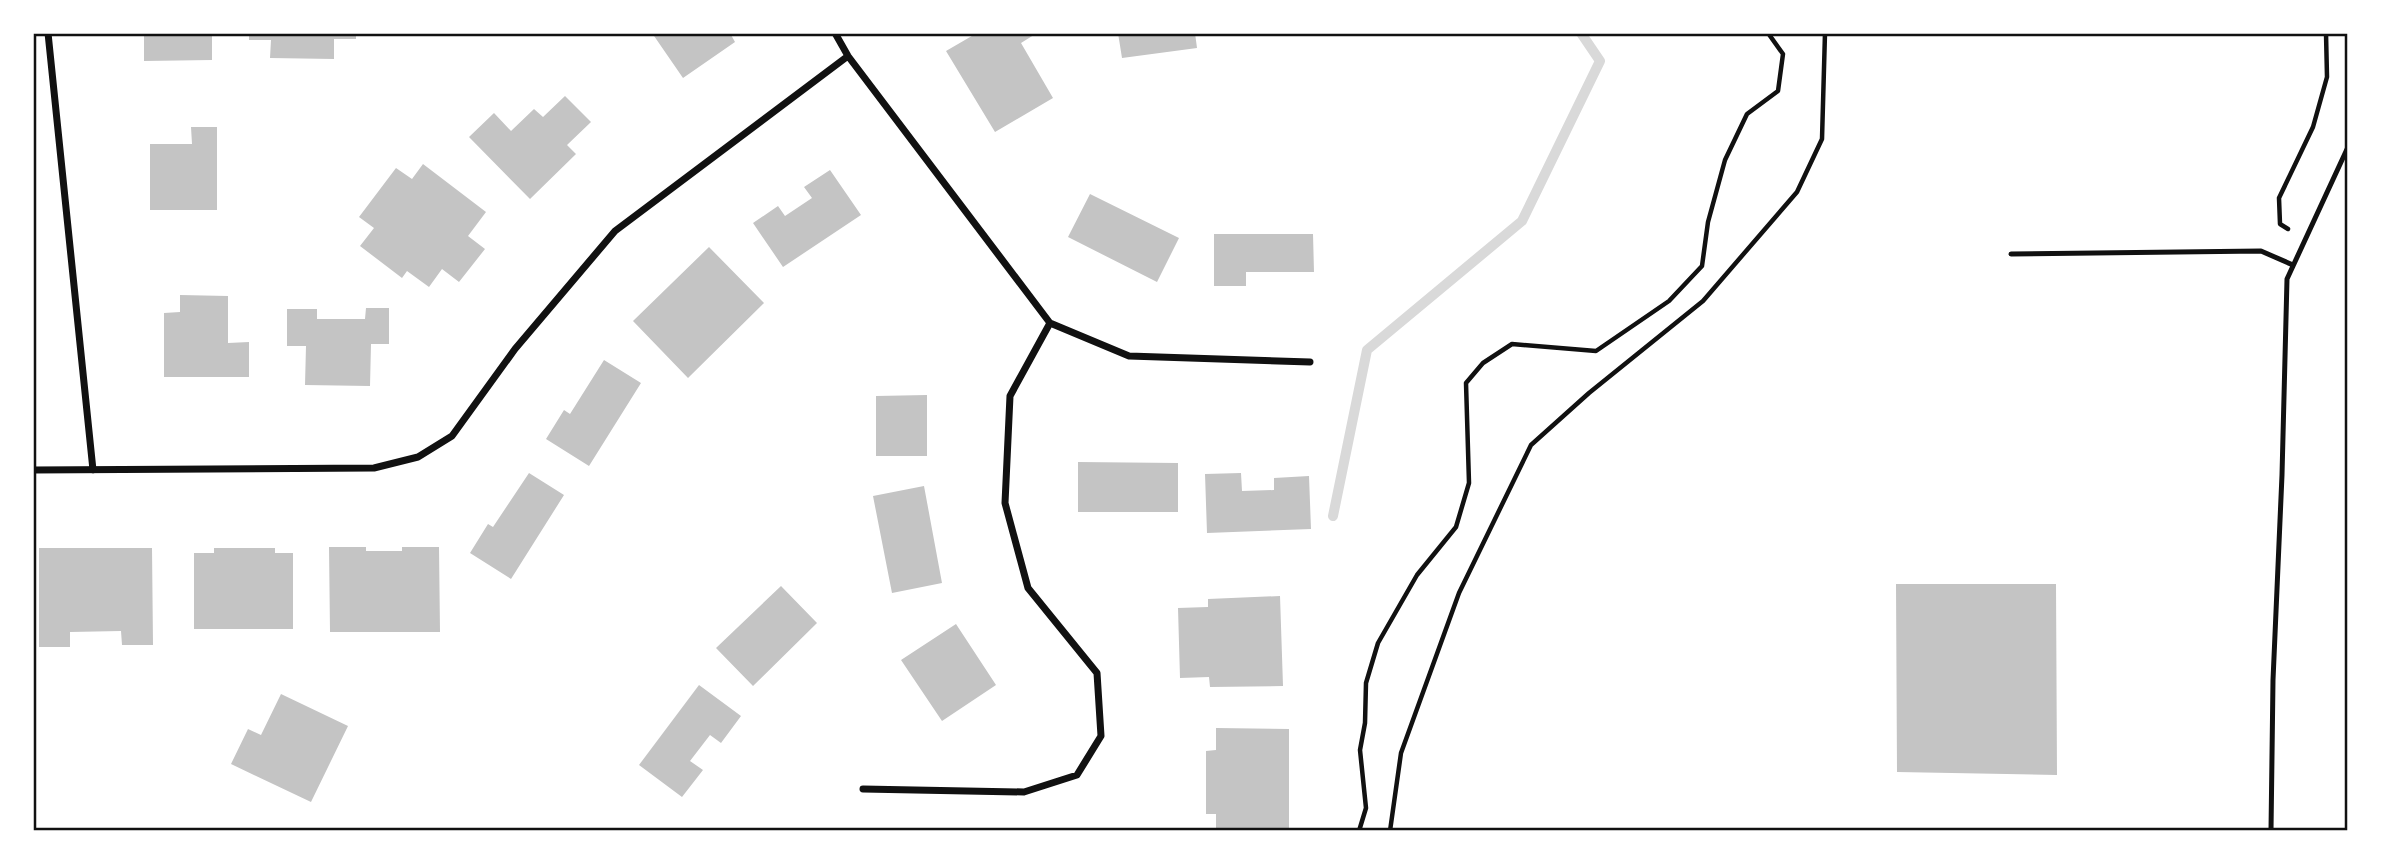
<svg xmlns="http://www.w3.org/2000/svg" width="2381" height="864" viewBox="0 0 2381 864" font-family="'DM Sans',sans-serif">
<rect width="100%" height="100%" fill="#fff"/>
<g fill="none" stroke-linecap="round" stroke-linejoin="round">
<!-- stream -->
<path stroke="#d9d9d9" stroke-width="10" d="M1333,516L1367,350L1522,221L1600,61L1581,33"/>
</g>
<!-- building -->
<path fill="#c4c4c4" d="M144,33H212V60L144,61Z
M249,33H356V39H334V59L270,58L271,40H249Z
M652,33H730L735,42L683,78Z
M977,33H1037L1021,43L1053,98L995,132L946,51Z
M1118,33H1195L1197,48L1122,58Z
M565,96L591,122L567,145L576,154L530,199L469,137L494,113L511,131L534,109L543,117Z
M191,127H217V210H150V144H192Z
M423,164L486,212L468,236L485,249L459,282L442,269L429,287L407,271L402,278L360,246L374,228L359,217L396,168L412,179Z
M830,170L861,215L783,267L753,223L778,206L785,216L812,198L804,187Z
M1090,194L1179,238L1157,282L1068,237Z
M1214,234H1313L1314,272H1246V286H1214Z
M709,247L764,303L688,378L633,321Z
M180,295L228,296V343L249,342V377H164V313L180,312Z
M366,308H389V344H371L370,386L305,385L306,346H287V309H317V319H365Z
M604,360L641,383L589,466L546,439L564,410L570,414Z
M927,395V456H876V396Z
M1078,462L1178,463V512H1078Z
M529,473L564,495L511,579L470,553L488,524L493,527Z
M1241,473L1242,491L1274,490V478L1309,476L1311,529L1207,533L1205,474Z
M924,486L942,583L892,593L873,496Z
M329,547H366V551H402V547H439L440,632H330Z
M39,548H152L153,645H122L121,631L70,632V647H39Z
M214,548H275V553H293V629H194V553H214Z
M1896,584H2056L2057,775L1897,772Z
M781,586L817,623L753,686L716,648Z
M1280,596L1283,686L1210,687L1209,677L1180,678L1178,608L1208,607V599Z
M956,624L996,685L942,721L901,660Z
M699,685L741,716L721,743L710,735L690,761L703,770L682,797L639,765Z
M281,694L348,726L311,802L231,764L248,729L261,735Z
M1216,728L1289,729V831H1216V814H1206V751L1216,750Z"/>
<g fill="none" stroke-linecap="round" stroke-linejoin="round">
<!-- path -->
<path stroke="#111" stroke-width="4.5" d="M2288,229L2280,224L2279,198L2313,127L2327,77L2326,33
M1359,831L1366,808L1360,750L1365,723L1366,683L1378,643L1417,575L1456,527L1469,483L1466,383L1483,363L1512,344L1596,351L1669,301L1702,266L1708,222L1725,160L1747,114L1778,91L1783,54L1768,33
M1390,831L1401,753L1459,593L1531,445L1589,393L1703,301L1797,192L1822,139L1825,33"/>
<!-- service -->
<path stroke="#111" stroke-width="5" d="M2011,254L2261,251L2293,265
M2271,831L2273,680L2282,475L2287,279L2348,147"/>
<!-- minor -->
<path stroke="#111" stroke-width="7" d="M48,33L93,470
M835,33L848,56L1050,323L1129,356L1310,362
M33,470L374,468L418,457L452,436L515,349L615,231L848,56
M863,789L1024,792L1077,775L1101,736L1097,673L1028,588L1005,503L1010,396L1050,323"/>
</g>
<!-- border -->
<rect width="2381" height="864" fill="none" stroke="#ffffff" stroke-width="70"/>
<rect x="35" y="35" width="2311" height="794" fill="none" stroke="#111" stroke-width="2.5"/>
</svg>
